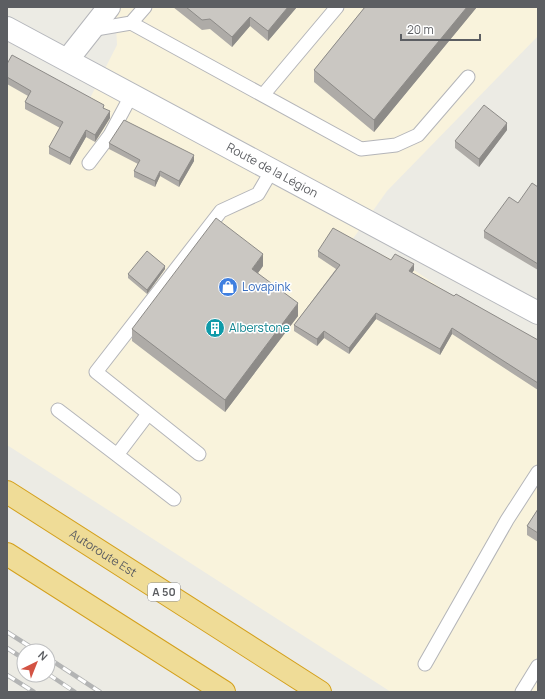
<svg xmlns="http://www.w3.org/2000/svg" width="545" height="699" viewBox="0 0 545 699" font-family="Manrope,sans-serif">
<rect width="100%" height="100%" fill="#ecebe4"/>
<!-- commercial -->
<path fill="#f9f3dc" d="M115,7H538V36L387,191L352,240L414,270L480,314L538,347V692H391L7,445V64L86,106L117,45Z"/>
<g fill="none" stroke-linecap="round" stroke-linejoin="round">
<!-- service casing -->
<g stroke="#b4b5b9" stroke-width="15">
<path id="service" d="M131,23L145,7
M90,30L131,23L361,149L396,145L418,135L468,77
M263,95L337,7
M89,163L110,135L132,94
M58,410L117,455L148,414
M199,454L96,372L221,211L258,194L272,170
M117,455L174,499
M425,664L507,520L538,472
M522,692L538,666"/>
</g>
<!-- minor casing -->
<g stroke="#b4b5b9" stroke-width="24">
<path id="minor" d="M68,59L109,7"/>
</g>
<!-- secondary casing -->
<g stroke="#b5b7bc" stroke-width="24">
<g id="secondary">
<path id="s1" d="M7,28L538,313"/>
</g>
</g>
<!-- motorway casing -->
<g stroke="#d4a01c" stroke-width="24">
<g id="motorway">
<path id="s2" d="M7,492L320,692"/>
<path d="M7,554L224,692"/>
</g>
</g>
<!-- service -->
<use href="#service" stroke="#fff" stroke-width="13"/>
<!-- minor -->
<use href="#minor" stroke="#fff" stroke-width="22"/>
<!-- secondary -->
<use href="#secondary" stroke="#fff" stroke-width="22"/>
<!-- motorway -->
<use href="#motorway" stroke="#efdc97" stroke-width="22"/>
<!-- rail casing -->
<g stroke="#b3b4b4" stroke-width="4.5">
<path id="rail" d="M7,632L37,651
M7,648L24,659
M48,658L100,692
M48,674L75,692
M7,675L34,692"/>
</g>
<!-- rail -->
<use href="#rail" stroke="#fff" stroke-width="3" stroke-dasharray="9" stroke-linecap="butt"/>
</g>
<!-- wall -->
<path fill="#aeaba7" d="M173,7H297L268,41L250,26L232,47L210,29L202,30Z
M365,7H477L374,132L314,82V70Z
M7,64L104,108L110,118L95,142L86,137L70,165L49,154V147L60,128L25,109V102L28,96L7,84Z
M507,130L479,167L455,148V141Z
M109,143L194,161L179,187L160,176L155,187L134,177V171L138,164L109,149Z
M538,187V270L484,238V231L518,203Z
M318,251L391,260L414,270L412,273L454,296L538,340V390L452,334L440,355L376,319L349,354L324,338L317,346L294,331V325L336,269L318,257Z
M263,266L258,273L298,316L225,412L132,341V329Z
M165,269L147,294L128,278V274Z
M538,509V542L527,535V526Z"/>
<!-- shaded-wall -->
<path fill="#8d8b88" d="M288,7H297L268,41V31Z
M467,7H477L374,132V120Z
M250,17V26L232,47V37Z
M110,111V118L95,142V135Z
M507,123V130L479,167V159Z
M86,130V137L70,165V158Z
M194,155V161L179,187V181Z
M160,171V176L155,187V181Z
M263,254V266L252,281V269Z
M414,264V270L409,277V271Z
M165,266V269L147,294V290Z
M298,303V316L225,412V400Z
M376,313V319L349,354V348Z
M452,328V334L440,355V349Z
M324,331V338L317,346V339Z"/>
<!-- building -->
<path fill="#cac7c2" stroke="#8d8b88" d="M186,7H288L268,31L250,17L232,37L210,19L202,20Z
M365,7H467L374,120L314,70Z
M12,55L104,105L103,108L110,111L95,135L86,130L70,158L49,147L63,122L25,102L31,91L7,77V64Z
M484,105L507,123L479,159L455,141Z
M124,120L194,155L179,181L160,171L155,181L134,171L140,160L109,143Z
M532,183L538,187V264L484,231L509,197L518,203Z
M216,218L263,254L252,269L298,303L225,400L132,329Z
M333,228L391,260L395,254L414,264L409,271L454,296L456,294L538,340V383L452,328L440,349L376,313L349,348L324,331L317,339L294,325L340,265L318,251Z
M147,251L165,266L147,290L128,274Z
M538,509V533L527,526Z"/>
<!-- icons -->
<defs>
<g id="shop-disc" transform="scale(1)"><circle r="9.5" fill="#3f7fe0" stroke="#fff"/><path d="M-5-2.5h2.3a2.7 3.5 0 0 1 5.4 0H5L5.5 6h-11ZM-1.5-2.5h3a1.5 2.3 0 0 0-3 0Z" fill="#fff"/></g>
<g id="building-disc" transform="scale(1)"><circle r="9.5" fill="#0f9aa8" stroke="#fff"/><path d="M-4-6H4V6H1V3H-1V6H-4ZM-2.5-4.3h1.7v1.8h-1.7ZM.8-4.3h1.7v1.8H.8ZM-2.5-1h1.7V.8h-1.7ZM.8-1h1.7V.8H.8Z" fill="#fff"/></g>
</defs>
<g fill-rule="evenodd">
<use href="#shop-disc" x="228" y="287"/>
<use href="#building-disc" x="215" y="328"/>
</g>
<g text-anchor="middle" stroke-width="3" stroke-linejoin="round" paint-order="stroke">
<!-- shield labels -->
<rect fill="#fff" stroke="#8d8e91" stroke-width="1" x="148" y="583" width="32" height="18" rx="3"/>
<g font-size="11" font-weight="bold" fill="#5c5e62">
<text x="164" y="596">A 50</text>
</g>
<!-- street labels -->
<g font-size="12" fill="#5c5e62" stroke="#fff">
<text dy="4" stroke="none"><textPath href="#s1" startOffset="301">Route de la Légion</textPath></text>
<text dy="4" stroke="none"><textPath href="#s2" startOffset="114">Autoroute Est</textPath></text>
</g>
<!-- shop labels -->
<g font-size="12" fill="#366cbe" stroke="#fff" text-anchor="start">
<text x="242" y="291">Lovapink</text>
</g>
<!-- culture labels -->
<g font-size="12" fill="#0d838f" stroke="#fff" text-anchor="start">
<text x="229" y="332">Alberstone</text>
</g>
</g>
<!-- border -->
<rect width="545" height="699" fill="none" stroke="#5c5e62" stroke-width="16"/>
<!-- north arrow -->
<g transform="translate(36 663) rotate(43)"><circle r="19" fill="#ffffff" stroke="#bebfc0"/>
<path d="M0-3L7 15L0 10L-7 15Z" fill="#d35343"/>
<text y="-6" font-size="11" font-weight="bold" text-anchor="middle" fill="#5c5e62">N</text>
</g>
<!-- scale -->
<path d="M401 34v6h79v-6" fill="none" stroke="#5c5e62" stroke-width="2"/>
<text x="407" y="34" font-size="12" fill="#5c5e62" stroke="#ffffff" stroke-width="3" paint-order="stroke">20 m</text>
</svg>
